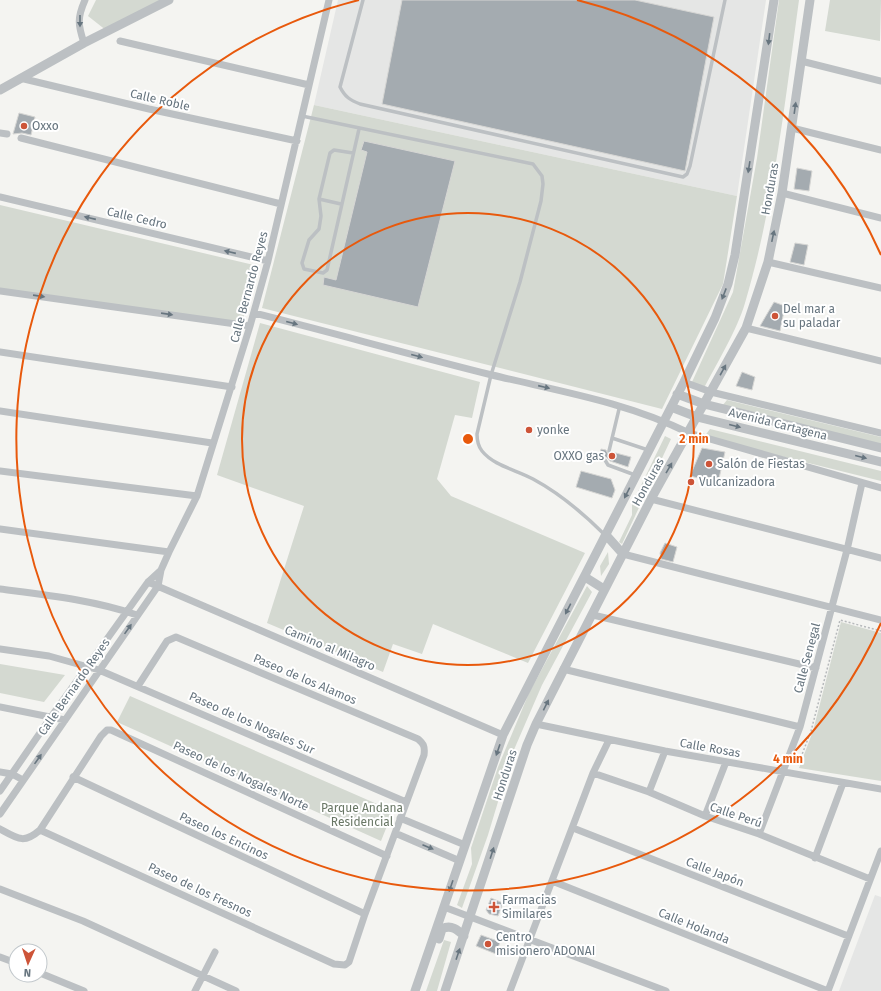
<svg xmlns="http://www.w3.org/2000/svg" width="881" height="991" viewBox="0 0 881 991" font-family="'Fira Sans',sans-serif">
<rect width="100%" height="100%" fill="#f4f4f1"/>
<!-- built -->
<path fill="#e5e6e5" d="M338,0H766L737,196L314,105Z
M875,895L881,897V991H839Z"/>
<!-- green -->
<path fill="#d4d9d1" d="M96,0H166L107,31L88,16Z
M779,0H799C785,101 774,205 745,303C737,330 717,363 704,388L692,382L733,292L757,158Z
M830,0H881L880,41L825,31Z
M314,105L737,196L723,284L662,409L262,308Z
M0,205L258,266L242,322L0,290Z
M260,323L480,382L472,418L455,415L437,479L451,496L585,553L528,663L433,624L422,654L393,644L383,672L267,623L304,506L217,475Z
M727,400L881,437V446L722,406Z
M710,429L881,471V481L704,437Z
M665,436L671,439L622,544L619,542L632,515V504Z
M608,552L609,564L601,576L600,566Z
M587,586L592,592L542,685L513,752L488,835L462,908L457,905L472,864L471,848L498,767L529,693Z
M841,622L881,633V781L799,768L813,731Z
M0,664L65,675L44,702L0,693Z
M130,696L393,811L381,841L117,722Z
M444,940L451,942L437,991H426Z"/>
<!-- building -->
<path fill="#a4abb0" stroke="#d6d6d4" d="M402,0H635L714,17L685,171L382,104Z
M19,113L35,117L31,135L22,133L13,134Z
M364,141L455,161L418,307L323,285L324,277L336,280L367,152L361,150Z
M797,168L812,171L809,191L794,189Z
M795,243L808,245L804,265L790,262Z
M774,302L785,306L780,331L760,326Z
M742,372L755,377L752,390L736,386Z
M702,448L725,452L718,483L690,476Z
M601,449L606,450L608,454L612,452L631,457L628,467L610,461L606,457L602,459L599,458Z
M581,471L611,479L615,490L612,498L576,487Z
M665,543L677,547L673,562L661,559L660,553Z
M491,898L503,903L498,916L489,914L486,910Z
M481,935L500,942L496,954L476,946Z"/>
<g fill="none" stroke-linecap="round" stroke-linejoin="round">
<!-- path -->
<path stroke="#b6b9bb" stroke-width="1.5" stroke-dasharray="2 2" stroke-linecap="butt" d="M798,765L811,731L840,620L881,631"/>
<!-- service -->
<path stroke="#bcc0c3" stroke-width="3.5" d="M363,0L340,87C345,97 350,100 360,104L683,177L687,174L690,166L725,0
M302,116L533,164L542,176L543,184L541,201L520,282L491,375L477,434C477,440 478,446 482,451C494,466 517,470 533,479C559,493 584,514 605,535
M353,153L334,150L330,153L319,199L321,216L319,229L309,240L302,263L304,269L323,273L327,270L359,129
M319,199L341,204
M612,438L648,450
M609,451L620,405
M605,460L608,465L635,475"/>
<!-- minor -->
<path stroke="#bcc0c3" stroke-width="7" d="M120,41L309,85
M84,43C78,25 77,18 85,0
M801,61L881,81
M20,78L149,109L297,141
M792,128L881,150
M0,133L7,134
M21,138L281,204
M782,193L881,218
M0,197L268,261
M768,262L881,288
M0,291L250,326
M254,313C333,333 412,355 492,375C558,391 627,402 689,433L881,488
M746,328L881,361
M0,352L232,387
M684,382L711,392L881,433
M0,411L212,443
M0,471L197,496
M651,499L881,558
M0,529L169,552
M623,554L881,620
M148,582L503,735
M0,589C46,595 93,600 137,615
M593,615L816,668
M0,649L49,656L99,670L406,802
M563,669L800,727
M0,707L65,720
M536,724L665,751L881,789
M0,772L12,774L23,780
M593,773L649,792L705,816L759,834L870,879
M73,777L365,914
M0,791L51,717L148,582L161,570
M649,792L665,751
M0,814L158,586L161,570L169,552L197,496L250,326L268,261L329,0
M705,816L726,762
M400,818L465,845
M573,828L848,936
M0,829C18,839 24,844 40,830L101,736L107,730H111L387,856
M40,830L334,964L345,965L349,962L365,914L424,755C425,747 424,744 418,739L176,637L167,641L138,686
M395,833L460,861
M759,834L800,727L847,550L862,483
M815,858L843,783
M552,881L828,991
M0,889L83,921L236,991
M444,907L666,991
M0,957L16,963
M40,973L84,991
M195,991L215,952
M510,991L593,773L609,740
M828,991L881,851"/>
<!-- tertiary -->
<path stroke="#bcc0c3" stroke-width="9" d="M0,90L84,43L169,0
M677,394L704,404L881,448
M671,407L697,417L881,462
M606,535L623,554
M585,577L604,589
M439,939L442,929C451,924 458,930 464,936
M415,991L503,735L684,382L715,318L728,284L735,255L774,0
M445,991L527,745L536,724L651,499L746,328L768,262L782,193L810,0"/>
</g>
<!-- one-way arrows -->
<defs><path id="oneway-solid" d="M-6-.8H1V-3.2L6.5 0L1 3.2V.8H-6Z"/></defs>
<g fill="#67757f">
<use href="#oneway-solid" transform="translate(80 21) rotate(90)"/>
<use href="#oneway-solid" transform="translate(769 39) rotate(97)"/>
<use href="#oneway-solid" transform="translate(795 108) rotate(-82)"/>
<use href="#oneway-solid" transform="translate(749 167) rotate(99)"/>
<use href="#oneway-solid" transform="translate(90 218) rotate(-167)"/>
<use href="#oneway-solid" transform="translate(773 236) rotate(-78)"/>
<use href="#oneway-solid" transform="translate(230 252) rotate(-167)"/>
<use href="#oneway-solid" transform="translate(724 294) rotate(111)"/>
<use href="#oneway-solid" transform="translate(39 296) rotate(8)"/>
<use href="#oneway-solid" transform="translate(167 314) rotate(8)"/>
<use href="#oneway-solid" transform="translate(292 323) rotate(15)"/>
<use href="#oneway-solid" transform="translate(417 356) rotate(15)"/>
<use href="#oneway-solid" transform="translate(723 370) rotate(-61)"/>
<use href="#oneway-solid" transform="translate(544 387) rotate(13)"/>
<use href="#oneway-solid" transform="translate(735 426) rotate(14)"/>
<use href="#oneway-solid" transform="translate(861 457) rotate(14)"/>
<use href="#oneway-solid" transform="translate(669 468) rotate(-60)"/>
<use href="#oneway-solid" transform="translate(627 493) rotate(117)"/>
<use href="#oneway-solid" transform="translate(568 609) rotate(117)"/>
<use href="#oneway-solid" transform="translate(128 629) rotate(-55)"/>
<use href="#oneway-solid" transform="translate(546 705) rotate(-64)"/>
<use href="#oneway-solid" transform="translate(498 750) rotate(109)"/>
<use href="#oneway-solid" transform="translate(38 759) rotate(-55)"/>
<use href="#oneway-solid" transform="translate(428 847) rotate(23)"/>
<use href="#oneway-solid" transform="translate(492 853) rotate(-72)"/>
<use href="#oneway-solid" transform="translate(451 886) rotate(109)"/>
<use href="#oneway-solid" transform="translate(458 954) rotate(-71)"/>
</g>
<!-- distance rings -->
<g fill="none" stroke="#e8590c" stroke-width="2">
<circle cx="468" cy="439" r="226"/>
<path d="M881 623A452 452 0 1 1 359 0M577 0A452 452 0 0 1 881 255"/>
</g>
<!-- markers -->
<g fill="#cd5438" stroke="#fff" stroke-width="1.5">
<circle cx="24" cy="126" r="4"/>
<circle cx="775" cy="316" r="4"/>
<circle cx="529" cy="430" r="4"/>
<circle cx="612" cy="456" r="4"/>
<circle cx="709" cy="464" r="4"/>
<circle cx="691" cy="482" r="4"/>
<path d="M492 901h4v4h4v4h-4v4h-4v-4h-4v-4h4z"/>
<circle cx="488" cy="944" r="4"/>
</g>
<g text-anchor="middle" stroke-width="4" stroke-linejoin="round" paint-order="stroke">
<!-- street labels -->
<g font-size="12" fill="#67757f" stroke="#fff">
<text transform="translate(160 100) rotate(13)" y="4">Calle Roble</text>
<text transform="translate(770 189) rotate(-80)" y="4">Honduras</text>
<text transform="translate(137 218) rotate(13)" y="4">Calle Cedro</text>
<text transform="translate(249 287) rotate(-75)" y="4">Calle Bernardo Reyes</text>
<text transform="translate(778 424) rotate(14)" y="4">Avenida Cartagena</text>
<text transform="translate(648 482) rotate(-61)" y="4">Honduras</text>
<text transform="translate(330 648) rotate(23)" y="4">Camino al Milagro</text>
<text transform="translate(807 658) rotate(-75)" y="4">Calle Senegal</text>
<text transform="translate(305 679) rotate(23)" y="4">Paseo de los Alamos</text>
<text transform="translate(74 687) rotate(-55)" y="4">Calle Bernardo Reyes</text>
<text transform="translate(252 723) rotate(24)" y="4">Paseo de los Nogales Sur</text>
<text transform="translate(710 748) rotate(10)" y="4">Calle Rosas</text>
<text transform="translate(505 775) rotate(-72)" y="4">Honduras</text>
<text transform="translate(241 776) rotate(25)" y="4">Paseo de los Nogales Norte</text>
<text transform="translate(736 815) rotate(19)" y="4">Calle Perú</text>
<text transform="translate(224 836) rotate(25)" y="4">Paseo los Encinos</text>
<text transform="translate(715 872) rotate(21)" y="4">Calle Japón</text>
<text transform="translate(200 890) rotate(25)" y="4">Paseo de los Fresnos</text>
<text transform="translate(694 926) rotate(22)" y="4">Calle Holanda</text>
</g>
<!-- poi labels -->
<g font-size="12" fill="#67757f" stroke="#fff" text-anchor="start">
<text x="32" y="130">Oxxo</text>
<text x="783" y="313">Del mar a<tspan x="783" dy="14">su paladar</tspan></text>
<text x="537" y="434">yonke</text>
<text x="604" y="460" text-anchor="end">OXXO gas</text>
<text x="717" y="468">Salón de Fiestas</text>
<text x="699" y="486">Vulcanizadora</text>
<text x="502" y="904">Farmacias<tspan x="502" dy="14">Similares</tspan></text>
<text x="496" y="941">Centro<tspan x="496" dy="14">misionero ADONAI</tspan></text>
</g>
<!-- park labels -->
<g font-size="12" fill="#697765" stroke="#fff">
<text x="362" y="812">Parque Andana<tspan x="362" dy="14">Residencial</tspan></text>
</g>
</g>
<circle cx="468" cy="439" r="6" fill="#e8590c" stroke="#fff" stroke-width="2"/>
<g font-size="12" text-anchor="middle" font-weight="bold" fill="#e8590c" stroke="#fff" stroke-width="4" stroke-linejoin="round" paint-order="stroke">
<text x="694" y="443">2 min</text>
<text x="788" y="763">4 min</text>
</g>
<!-- north arrow -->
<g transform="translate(28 963) rotate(183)"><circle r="19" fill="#ffffff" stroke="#c2c8cc"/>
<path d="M0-3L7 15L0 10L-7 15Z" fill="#cd5438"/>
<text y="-6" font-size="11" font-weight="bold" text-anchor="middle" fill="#67757f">N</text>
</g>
</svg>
